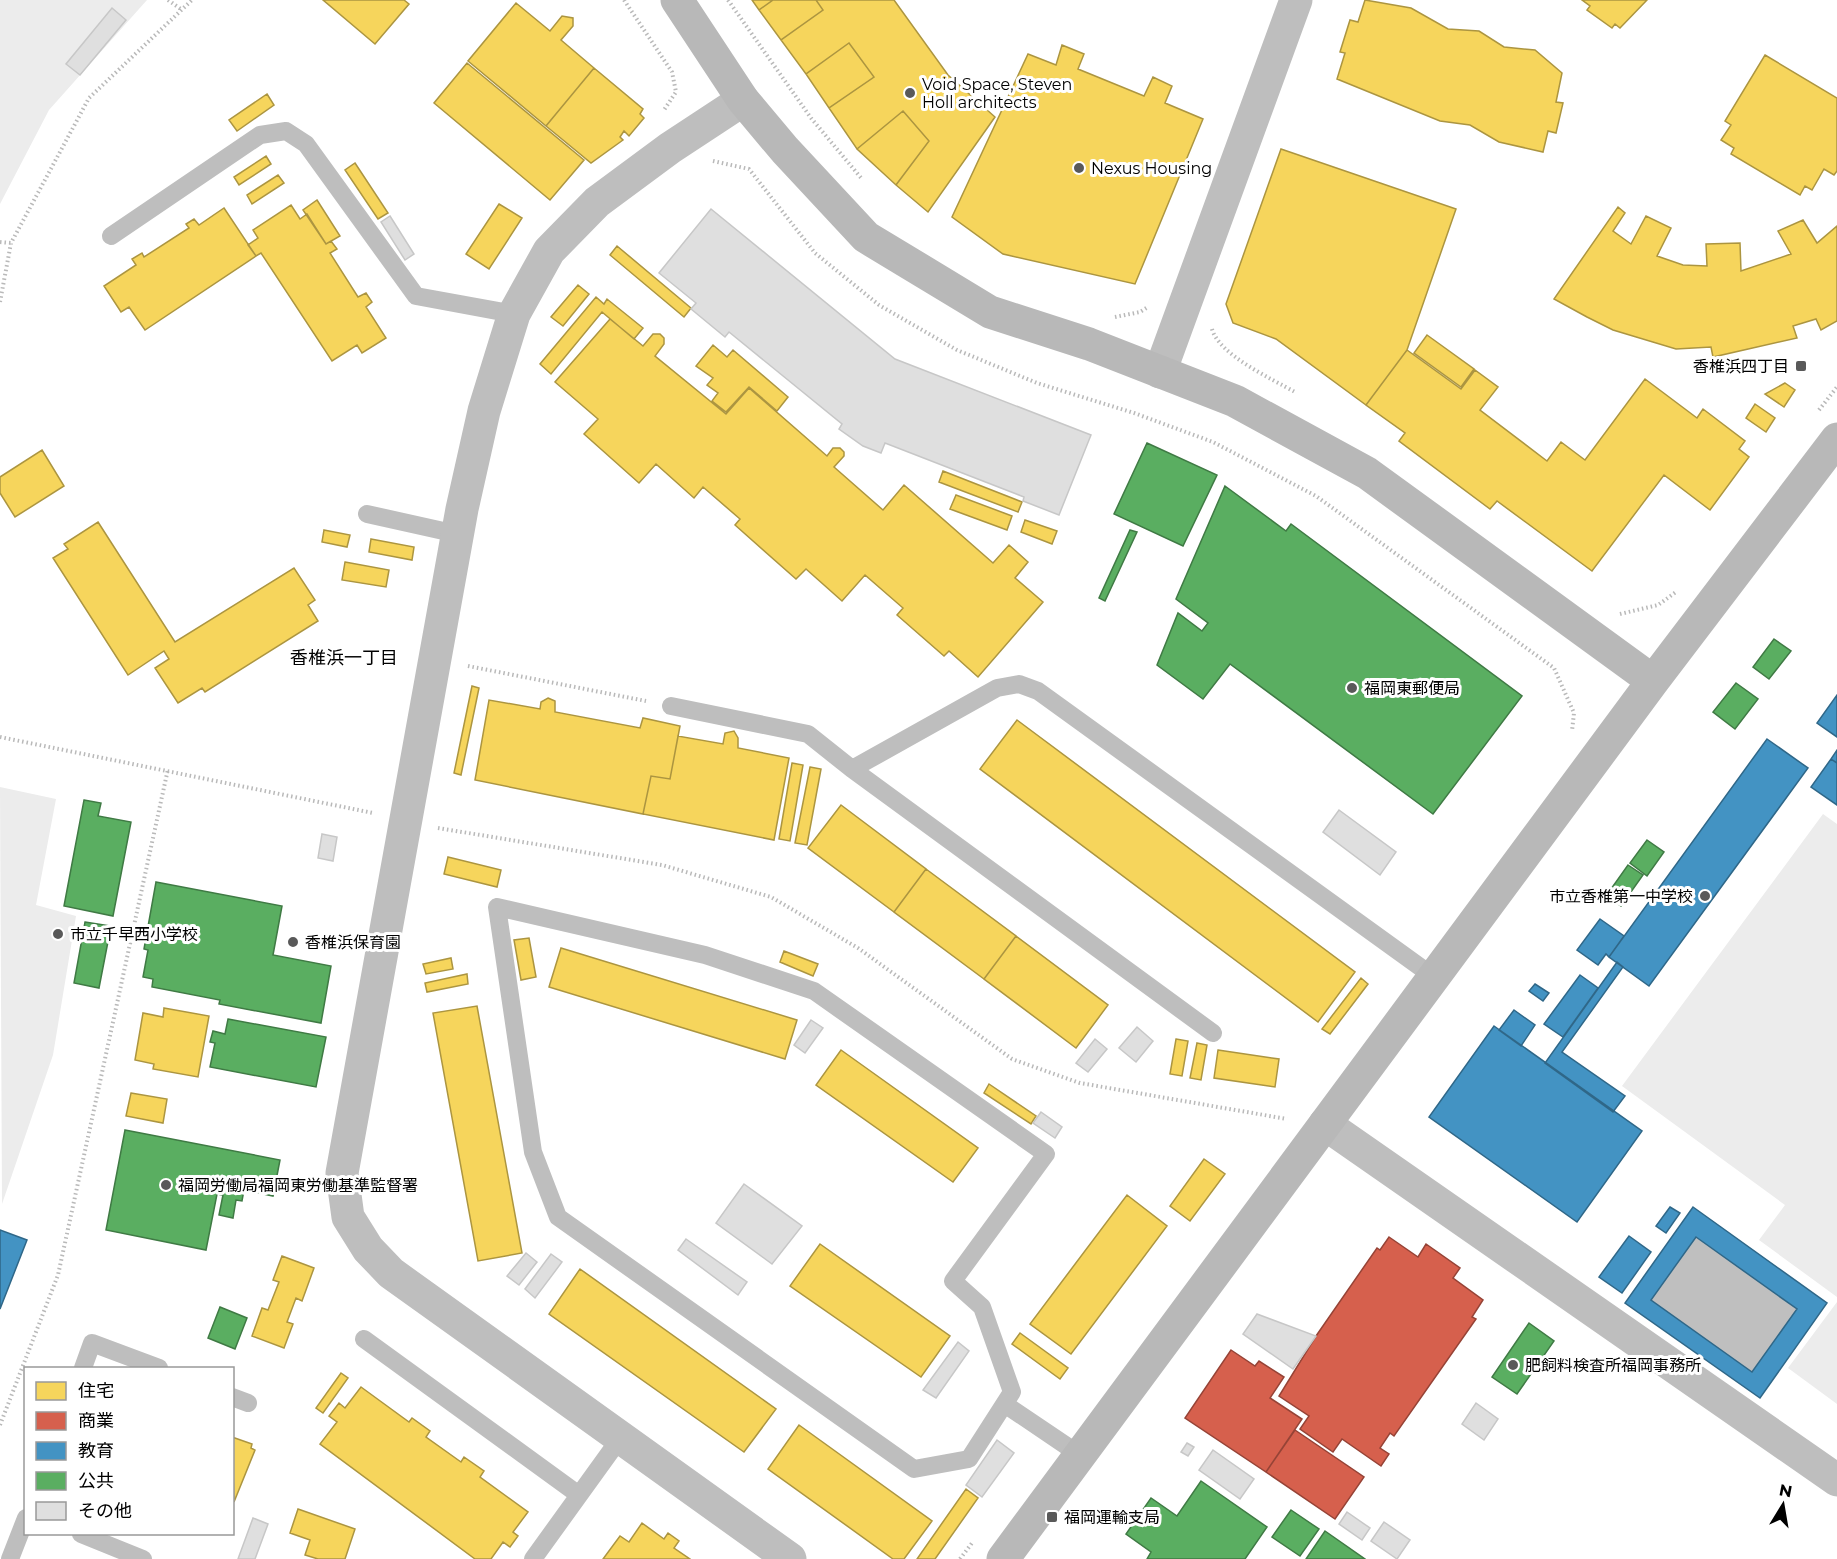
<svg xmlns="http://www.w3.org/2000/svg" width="1837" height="1559" viewBox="0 0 1837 1559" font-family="Montserrat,'Noto Sans JP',sans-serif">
<rect width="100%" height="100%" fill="#fff"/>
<!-- green -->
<path fill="#ececec" d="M0,0H147L49,110L0,204Z
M0,787L56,799L36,905L76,916L53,1055L2,1204Z
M1823,814L1837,824V1297L1759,1240L1785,1205L1622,1086Z
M1837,1302V1404L1788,1368Z"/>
<!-- water -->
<path fill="#bfbfbf" d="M1696,1237L1797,1309L1752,1372L1651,1300Z"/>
<!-- homes -->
<path fill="#f6d55c" stroke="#ac9540" stroke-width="1.5" d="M323,0H404L409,4L375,44Z
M752,0H773L759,10Z
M773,0H816L823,10L781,40L759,10Z
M816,0H894L948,75L995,117L928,212L896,185L929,141L903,111L857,149L829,108L874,77L849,43L806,74L781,40L823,10Z
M1365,0L1411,8L1448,29L1479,31L1504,47L1535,50L1562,73L1556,102L1563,103L1556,133L1548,131L1543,152L1499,142L1470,125L1440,121L1337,79L1345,53L1340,52L1350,20L1358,22Z
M1582,0H1647L1620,28L1615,24L1612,28L1587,10L1590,6Z
M516,3L550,31L562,16L573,18V26L561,40L594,68L546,126L468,61Z
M849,43L874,77L829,108L806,74Z
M1062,45L1084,54L1078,69L1144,96L1153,77L1172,86L1165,103L1203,119L1135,284L1003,254L952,217L1028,54L1056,65Z
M1765,55L1837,98V171L1834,175L1824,169L1812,190L1805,186L1800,195L1731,154L1734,148L1721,140L1731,125L1725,121Z
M467,63L584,160L550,200L434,103Z
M594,68L643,109L640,114L644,118L629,136L624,131L620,137L623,140L591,163L546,126Z
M267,94L274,105L237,131L229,120Z
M903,111L929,141L896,185L857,149Z
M1281,149L1456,209L1407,350L1366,405L1276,339L1233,323L1226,304Z
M266,156L271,164L239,185L234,177Z
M355,163L388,213L378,219L345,170Z
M278,175L284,183L252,204L247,195Z
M317,200L340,236L326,244L303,210Z
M499,204L522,218L489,269L466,254Z
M291,205L300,219L307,214L326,244L331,241L337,249L330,253L358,297L366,293L372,302L366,307L386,338L362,353L357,345L332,361L261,253L256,256L248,245L258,238L253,230Z
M1618,207L1625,213L1613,231L1631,244L1646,216L1671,228L1657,256L1683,265L1707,266L1706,244L1740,243L1741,271L1791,254L1778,231L1803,220L1817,243L1837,226V321L1821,330L1816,319L1793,326L1797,338L1713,357L1711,347L1676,349L1613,330L1587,317L1554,299Z
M224,208L256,256L145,330L129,307L121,312L104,286L136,265L132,259L142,253L144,257L189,228L186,224L194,219L199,225Z
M617,246L691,308L684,317L610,255Z
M578,285L589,294L563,326L551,317Z
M596,297L604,304L607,299L643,328L634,339L602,312L551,374L540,364Z
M610,319L643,346L653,334H660L664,338V344L655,356L726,414L749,388L827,456L833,448H840L844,452V456L834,467L883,510L904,485L993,563L1009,545L1028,562L1015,578L1043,602L978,677L949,651L944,656L897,615L903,608L865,575L842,601L806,569L796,579L735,525L740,519L703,487L694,498L656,464L639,483L584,434L598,419L555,382Z
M1427,335L1474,369L1461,387L1414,353Z
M713,345L727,357L733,350L788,397L777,411L749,387L726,412L712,401L718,393L707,385L713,378L696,366Z
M1407,350L1461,389L1475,370L1498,387L1480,410L1547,461L1561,442L1585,460L1645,379L1697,418L1703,409L1745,441L1739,449L1749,457L1710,510L1664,475L1592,571L1497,501L1490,509L1399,441L1405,433L1366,405Z
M1785,383L1795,390L1784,407L1765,394Z
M1755,404L1775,418L1766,432L1746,418Z
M42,450L64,486L15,517L0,493V477Z
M943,471L1022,502L1018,512L939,482Z
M956,495L1012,516L1007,530L950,509Z
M1025,520L1057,531L1052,544L1021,532Z
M98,522L175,642L294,568L315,600L308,605L318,621L205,692L202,688L178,703L155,668L169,659L164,651L128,675L53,558L68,549L64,544Z
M324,530L350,535L347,547L322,542Z
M371,539L414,547L412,560L369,552Z
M345,562L389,570L386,587L342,580Z
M472,686L479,688L461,775L454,773Z
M548,698L555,701V712L640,728L643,718L680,726L670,779L651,776L643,814L475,780L489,700L540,709L541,702Z
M1017,720L1355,972L1318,1022L980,769Z
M734,731L738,738V748L789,758L774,840L643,814L651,776L670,779L678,736L723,744L725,733Z
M792,763L803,765L790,841L779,839Z
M810,767L821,769L807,845L795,843Z
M841,805L926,869L894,912L808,848Z
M448,857L501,870L497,887L444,874Z
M926,869L1016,936L984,979L894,912Z
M1016,936L1108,1005L1076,1048L984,979Z
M529,938L536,977L521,980L514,940Z
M561,948L797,1020L785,1059L549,987Z
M784,951L818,964L813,976L780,962Z
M451,958L453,969L426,974L423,964Z
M467,974L468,984L427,992L425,983Z
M1361,978L1368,984L1330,1034L1322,1029Z
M477,1006L522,1253L478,1261L433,1013Z
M164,1008L209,1016L198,1077L153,1069L154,1064L135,1060L143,1013L163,1017Z
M1176,1039L1188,1041L1182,1076L1170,1074Z
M1197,1043L1207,1045L1201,1080L1190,1078Z
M841,1050L978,1148L953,1182L816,1085Z
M1218,1050L1279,1059L1275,1087L1214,1078Z
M989,1084L1036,1116L1031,1124L984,1093Z
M131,1093L167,1099L163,1123L126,1116Z
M1204,1159L1225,1174L1190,1221L1170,1206Z
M1127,1195L1167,1226L1071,1354L1030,1324Z
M820,1244L950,1336L921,1377L790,1286Z
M282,1256L314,1268L302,1301L296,1298L287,1322L293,1324L284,1348L252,1336L262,1308L268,1310L279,1282L273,1280Z
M580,1269L776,1409L744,1452L549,1314Z
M1020,1333L1068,1368L1060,1379L1012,1344Z
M341,1373L348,1378L323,1413L316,1408Z
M361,1387L409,1422L412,1418L430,1431L426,1437L461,1462L464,1457L484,1471L480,1477L528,1512L513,1532L518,1536L510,1547L503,1542L491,1559H475L320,1444L337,1422L329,1416L339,1403L345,1408Z
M799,1425L932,1521L904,1559H893L768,1469Z
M232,1437L252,1444L251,1448L255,1450L234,1502Z
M966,1489L978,1498L935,1559H917Z
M298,1509L355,1529L345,1559H318L305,1555L310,1540L290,1533Z
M642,1523L664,1539L668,1533L679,1541L674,1548L690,1559H603L620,1536L629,1542Z"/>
<!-- shops -->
<path fill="#d6604d" stroke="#964336" stroke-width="1.5" d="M1389,1237L1418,1257L1426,1244L1460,1268L1453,1278L1483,1300L1472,1317L1476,1319L1394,1436L1390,1433L1380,1448L1389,1454L1381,1466L1342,1439L1333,1452L1300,1429L1309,1416L1279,1396L1316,1336L1377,1248L1380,1250Z
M1231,1350L1255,1366L1259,1361L1284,1377L1270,1398L1302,1419L1266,1472L1185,1418Z
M1295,1430L1364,1477L1335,1519L1266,1472Z"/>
<!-- schools -->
<path fill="#4393c3" stroke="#2f6788" stroke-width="1.5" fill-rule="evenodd" d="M1837,695V737L1817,723Z
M1767,739L1808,768L1649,986L1609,957Z
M1837,750V763L1831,759Z
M1831,759L1837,763V805L1811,787Z
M1600,919L1624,936L1609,957L1606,954L1598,965L1577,950Z
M1617,962L1623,967L1562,1052L1625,1096L1613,1112L1545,1063Z
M1580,975L1598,988L1563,1037L1544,1024Z
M1535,984L1549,993L1543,1001L1529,991Z
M1514,1010L1535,1025L1521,1046L1499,1030Z
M1494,1026L1642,1131L1577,1222L1429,1117Z
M1670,1207L1680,1213L1666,1233L1656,1226Z
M1693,1207L1827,1303L1760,1398L1625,1303ZM1696,1237L1797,1309L1752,1372L1651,1300Z
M0,1230L27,1240L0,1309Z
M1629,1236L1651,1252L1622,1293L1599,1277Z"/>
<!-- public -->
<path fill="#5aae61" stroke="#3f7a44" stroke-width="1.5" d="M1147,443L1217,475L1183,546L1114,514Z
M1225,486L1286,531L1291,524L1522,696L1433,814L1230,664L1203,699L1157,665L1178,613L1202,631L1208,623L1176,599Z
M1130,530L1137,532L1105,601L1099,598Z
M1774,639L1791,651L1769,679L1753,667Z
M1736,683L1758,699L1735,729L1713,712Z
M84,800L101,803L98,816L131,822L113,916L64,906Z
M1647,840L1664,852L1647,876L1630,863Z
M1628,865L1643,875L1621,906L1606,896Z
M156,882L282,906L273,955L331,966L321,1023L219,1004L220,1000L152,987L153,979L143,977L148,950L144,949Z
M85,922L111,926L99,988L74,983Z
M228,1019L326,1037L316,1087L210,1067L215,1043L210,1042L213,1031L225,1034Z
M125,1130L280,1160L273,1196L244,1190L242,1201L236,1200L233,1218L219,1215L223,1195L217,1194L206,1250L106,1230Z
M220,1307L247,1318L235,1349L208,1338Z
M1529,1323L1554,1341L1517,1394L1492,1377Z
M1201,1481L1267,1527L1245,1559H1147L1151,1552L1126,1534L1151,1498L1177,1516Z
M1291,1510L1319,1529L1300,1556L1272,1537Z
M1325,1531L1365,1559H1306Z"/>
<!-- building -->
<path fill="#dfdfdf" stroke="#c7c7c7" stroke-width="1.5" d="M112,8L126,20L80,75L66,64Z
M711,209L895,359L1091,435L1059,515L1023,501L1024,497L885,443L881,453L863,446L839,429L842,424L729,332L725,337L691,309L696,303L659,273Z
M390,216L414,254L405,260L381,222Z
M1339,810L1396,852L1380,875L1323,832Z
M322,834L337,837L333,861L318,858Z
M811,1020L823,1028L805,1053L794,1045Z
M1137,1027L1153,1041L1136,1062L1119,1048Z
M1095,1039L1107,1049L1088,1072L1076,1063Z
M1041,1112L1062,1127L1055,1138L1033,1123Z
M744,1184L802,1226L772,1264L716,1223Z
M686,1239L747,1282L738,1295L678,1250Z
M526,1253L537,1262L519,1285L507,1276Z
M551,1254L562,1262L535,1298L525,1289Z
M1257,1314L1316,1336L1293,1369L1243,1334Z
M958,1342L969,1351L936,1398L923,1390Z
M1476,1403L1498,1419L1484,1440L1462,1424Z
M997,1440L1014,1453L982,1497L966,1485Z
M1187,1443L1194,1447L1188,1456L1181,1452Z
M1213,1450L1254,1479L1240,1499L1199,1470Z
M1347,1512L1370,1528L1362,1540L1339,1524Z
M253,1518L268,1524L255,1559H238Z
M1384,1522L1410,1540L1397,1559L1371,1541Z"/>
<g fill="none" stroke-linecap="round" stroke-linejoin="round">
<!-- path -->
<path stroke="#b9b9b9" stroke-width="4" stroke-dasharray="1.5 3" stroke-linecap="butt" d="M168,0L182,10
M624,0L672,72L676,92L664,110
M728,0L811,118L862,179
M713,161L749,169L815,253L879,305L957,350L1037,383L1134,413L1213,442L1316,496L1554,668L1574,713L1572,731
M0,242L11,243
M0,302L11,243L89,98L192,0
M1115,317L1140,312L1148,307
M1212,329C1219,355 1272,379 1295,392
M1819,410L1837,387
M1620,614L1658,605L1676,592
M468,666L646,701
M0,737L373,813
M438,828L662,865L771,897L858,948L1012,1059L1080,1083L1287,1119
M0,1425L58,1275L168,769
M960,1559L972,1543"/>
<!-- lane -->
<path stroke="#bebebe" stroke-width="18" d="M111,236L260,135L286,131L306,144L416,296L514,314
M367,514L457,534
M671,706L808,734L852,769L1213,1033
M852,769L997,688L1019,684L1038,691L1434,977
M497,907L705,955L814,991L1046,1154L953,1281L982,1307L1012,1392L969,1459L914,1469L558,1217L533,1152Z
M364,1339L579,1495
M83,1368L92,1343L159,1368
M232,1397L248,1403
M1006,1405L1080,1455
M81,1534L143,1559
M10,1559L26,1518
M533,1559L621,1437"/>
<!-- street -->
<path stroke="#bebebe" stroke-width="33" d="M743,100L670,148L597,202L549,251L514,314L484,411L462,509L342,1173L348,1217L368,1249L391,1273L790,1559
M1160,372L1296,0
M1325,1124L1837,1480"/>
<!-- secondary -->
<path stroke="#b8b8b8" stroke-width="33" d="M677,0L743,100L785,150L866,237L990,312L1089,344L1235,401L1367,473L1653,681
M1003,1559L1653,681L1837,439"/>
</g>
<!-- markers -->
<g fill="#595959" stroke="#fff" stroke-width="2">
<circle cx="910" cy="93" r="6"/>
<circle cx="1079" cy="168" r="6"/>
<rect x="1795" y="360" width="12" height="12" rx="3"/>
<circle cx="1352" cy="688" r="6"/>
<circle cx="1705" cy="896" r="6"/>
<circle cx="58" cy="934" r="6"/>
<circle cx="293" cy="942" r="6"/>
<circle cx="166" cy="1185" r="6"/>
<circle cx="1513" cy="1365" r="6"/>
<rect x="1046" y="1511" width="12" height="12" rx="3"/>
</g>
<g text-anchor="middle" stroke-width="6" stroke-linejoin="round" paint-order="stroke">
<!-- poi labels -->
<g font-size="16" fill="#000" stroke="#fff" text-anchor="start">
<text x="922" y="90">Void Space, Steven<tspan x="922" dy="18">Holl architects</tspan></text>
<text x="1091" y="174">Nexus Housing</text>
<text x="1789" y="372" text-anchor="end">香椎浜四丁目</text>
<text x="1364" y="694">福岡東郵便局</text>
<text x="1693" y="902" text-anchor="end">市立香椎第一中学校</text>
<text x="70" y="940">市立千早西小学校</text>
<text x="305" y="948">香椎浜保育園</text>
<text x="178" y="1191">福岡労働局福岡東労働基準監督署</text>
<text x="1525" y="1371">肥飼料検査所福岡事務所</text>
<text x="1064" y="1523">福岡運輸支局</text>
</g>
<!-- neighbourhood labels -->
<g font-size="18" fill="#000" stroke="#fff">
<text x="344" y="664">香椎浜一丁目</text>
</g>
</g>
<!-- legend -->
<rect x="24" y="1367" width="210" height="168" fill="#ffffff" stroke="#999999" stroke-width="1.5"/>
<rect x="36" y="1382" width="30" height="18" fill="#f6d55c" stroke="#999999" stroke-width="1.5"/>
<text x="78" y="1397" font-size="18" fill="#000000">住宅</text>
<rect x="36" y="1412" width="30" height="18" fill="#d6604d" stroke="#999999" stroke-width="1.5"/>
<text x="78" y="1427" font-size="18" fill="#000000">商業</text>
<rect x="36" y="1442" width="30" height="18" fill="#4393c3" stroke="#999999" stroke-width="1.5"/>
<text x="78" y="1457" font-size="18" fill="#000000">教育</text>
<rect x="36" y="1472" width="30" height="18" fill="#5aae61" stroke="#999999" stroke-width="1.5"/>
<text x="78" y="1487" font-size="18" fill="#000000">公共</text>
<rect x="36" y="1502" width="30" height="18" fill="#dfdfdf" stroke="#999999" stroke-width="1.5"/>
<text x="78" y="1517" font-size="18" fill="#000000">その他</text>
<!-- north arrow -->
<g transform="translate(1783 1505) rotate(11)" stroke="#ffffff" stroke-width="4.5" paint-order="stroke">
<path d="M0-4.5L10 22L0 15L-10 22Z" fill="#000000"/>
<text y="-9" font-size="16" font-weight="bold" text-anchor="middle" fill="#000000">N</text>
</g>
</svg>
